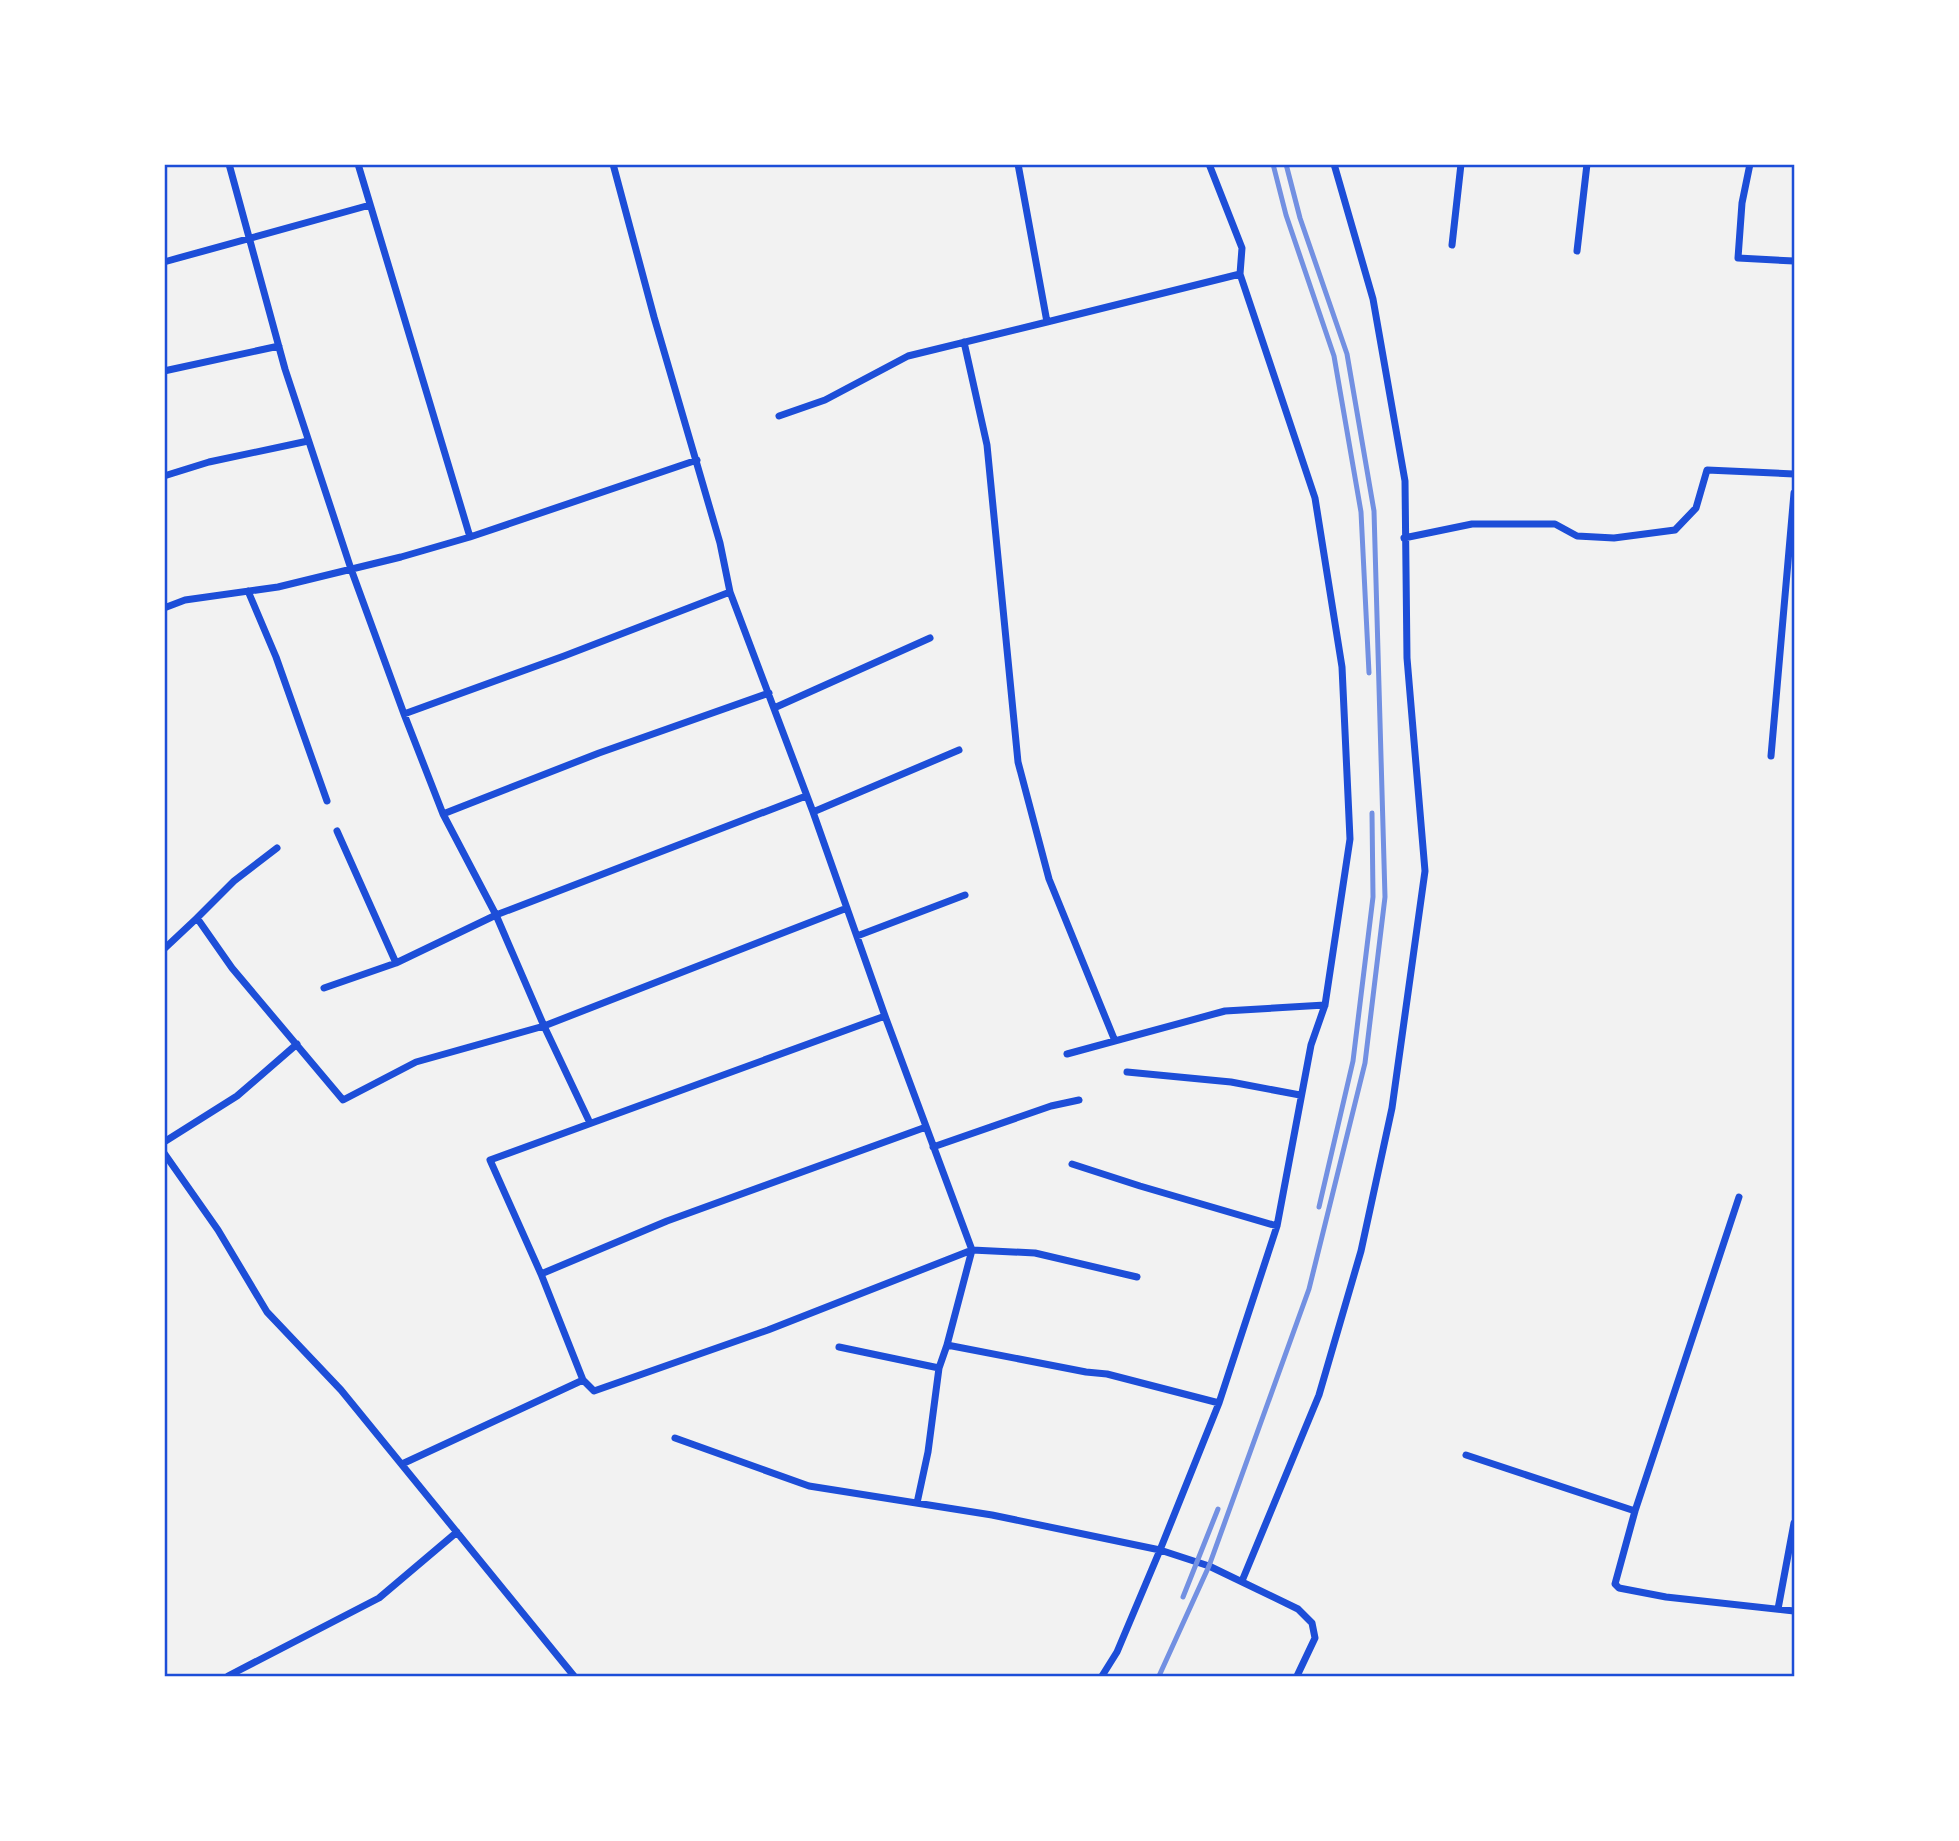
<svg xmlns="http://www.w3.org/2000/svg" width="1959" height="1841" viewBox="0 0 1959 1841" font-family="'Titillium Web',sans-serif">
<rect width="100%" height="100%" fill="#f2f2f2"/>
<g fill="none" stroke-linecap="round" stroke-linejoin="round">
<!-- minor -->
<path stroke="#1d4ed8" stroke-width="7" d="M229,164L285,369L351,569L404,714L443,814L496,915L544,1026L590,1123
M358,164L470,537
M613,164L654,317L720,543L730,592L813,812L885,1016L972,1250L947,1345L939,1368L928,1452L917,1503
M1018,164L1047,322L1240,274
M1750,164L1742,203L1738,258L1794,261
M1452,245L1461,164
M1577,251L1587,164
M164,262L370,205
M964,342L987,445L1018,762L1049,879L1115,1041
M164,371L279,346
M779,416L825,400L908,356L1047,322
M164,476L209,462L308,441
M1404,538L1472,524H1555L1577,536L1614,538L1675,530L1696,508L1707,470L1794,474
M248,591L276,657L327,801
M164,608L185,600L278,587L401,557L470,537L697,460
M774,708L930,638
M404,714L564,656L730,592
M1771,756L1794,493
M813,812L959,750
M443,814L599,753L769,693
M337,831L396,963
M197,918L234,881L277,848
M857,936L965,895
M164,949L197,918L232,968L343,1100L416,1062L544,1026L847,908
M324,988L396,963L496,915L806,796
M1067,1054L1225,1011L1325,1005
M1127,1072L1231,1082L1300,1095
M164,1142L237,1096L297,1044
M933,1147L1051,1106L1079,1100
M164,1153L218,1230L267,1312L341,1390L574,1676
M1072,1164L1140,1186L1277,1226
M1739,1197L1635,1511L1615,1584L1619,1588L1666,1597L1794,1611
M541,1274L490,1160L885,1016
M947,1345L1086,1372L1107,1374L1219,1403
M839,1347L939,1368
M583,1380L541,1274L667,1221L926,1127
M675,1438L809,1486L992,1515L1160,1550L1209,1566L1298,1609L1312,1623L1315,1638L1297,1676
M1466,1455L1635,1511
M402,1464L583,1380L594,1391L768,1330L972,1250L1035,1253L1137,1277
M1242,1581L1319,1395L1361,1251L1392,1108L1425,871L1407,658L1405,481L1373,299L1334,164
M1778,1609L1794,1523
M228,1676L379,1598L457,1532
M1102,1676L1117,1652L1160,1550L1219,1403L1277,1226L1311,1045L1325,1005L1350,839L1342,667L1315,498L1240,274L1242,248L1209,164"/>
<!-- rail -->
<path stroke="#7290e2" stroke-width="5" d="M1273,164L1286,215L1334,356L1361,512L1369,673
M1319,1207L1353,1061L1373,897L1372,813
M1183,1597L1218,1509
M1159,1676L1209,1566L1309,1289L1365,1063L1385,897L1374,511L1347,354L1300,218L1286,164"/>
</g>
<!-- border -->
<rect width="1959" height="1841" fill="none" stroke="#ffffff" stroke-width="332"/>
<rect x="166" y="166" width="1627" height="1509" fill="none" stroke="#1d4ed8" stroke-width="2.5"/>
</svg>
